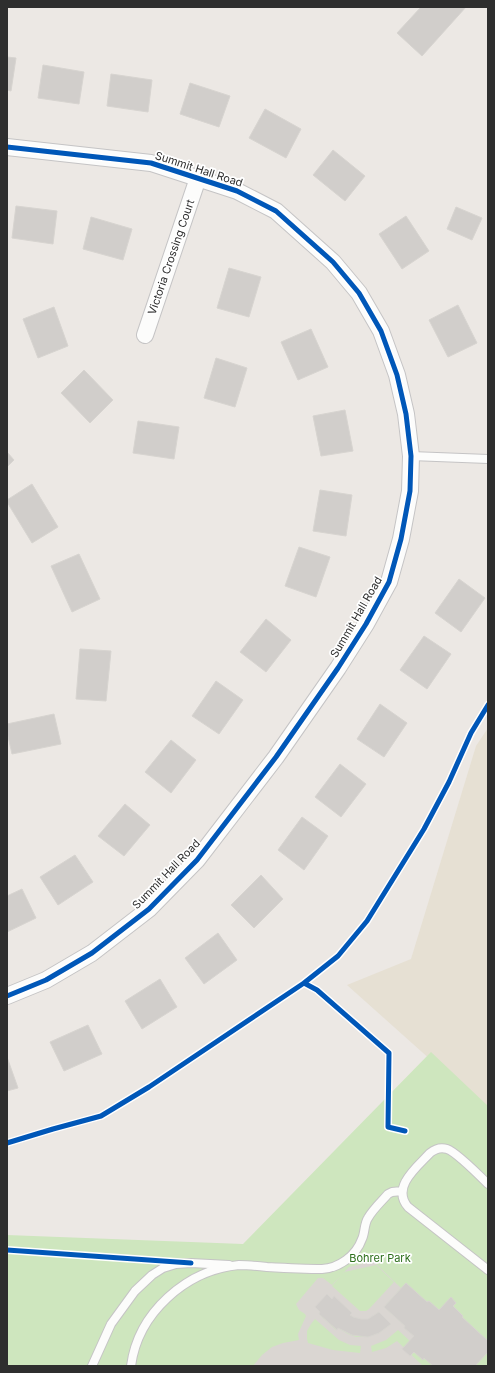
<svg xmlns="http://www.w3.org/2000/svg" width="495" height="1373" viewBox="0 0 495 1373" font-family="Inter,sans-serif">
<rect width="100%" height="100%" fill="#ece8e4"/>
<!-- education -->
<path fill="#e6e0d3" d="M488,728V1111L347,985L411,959L476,746Z"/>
<!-- green -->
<path fill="#cee6be" d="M431,1052L488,1106V1366H7V1235L243,1244Z"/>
<!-- plaza -->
<path fill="#dad6d2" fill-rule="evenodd" d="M373,1261L401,1288L384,1307L405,1326L404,1328L414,1336L410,1341L398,1330L386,1340L371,1346L372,1352L386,1348L397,1341L423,1366H253L262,1355L272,1347L283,1343L299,1340L298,1334L306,1316L305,1314L299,1310L296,1304L318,1278H323L332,1285L349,1267ZM376,1265L394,1282L369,1309L366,1311H360L332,1286L344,1272ZM327,1295L332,1299L334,1297L352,1313L350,1315L353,1317L361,1319H368L379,1312L391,1324L379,1333L368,1337H356L348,1334L338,1328L336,1330L319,1314ZM315,1319L339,1340L350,1345L361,1346L360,1353L333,1350L308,1343L307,1339V1331L311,1324Z"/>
<!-- building -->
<path fill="#d1cecb" stroke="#d7d4d0" d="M421,7H466L422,56L397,33Z
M7,57L16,58L11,91L7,90Z
M43,65L84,72L79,104L38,98Z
M111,74L152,80L148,112L107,106Z
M190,83L230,96L219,127L180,114Z
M265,109L301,129L286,158L249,138Z
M333,150L365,176L345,201L313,175Z
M16,206L57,211L53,244L12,238Z
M456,207L482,218L472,240L447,229Z
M406,216L429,251L402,269L379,234Z
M91,217L132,229L123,260L83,249Z
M229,268L261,277L249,317L217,308Z
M458,305L477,343L448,357L429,320Z
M54,307L68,346L38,358L23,319Z
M311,329L328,367L298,380L281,342Z
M216,358L247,368L235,407L204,398Z
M84,370L113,400L90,423L61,393Z
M345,410L353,451L321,456L313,416Z
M138,421L179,427L174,459L133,453Z
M7,452L14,460L7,467Z
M32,484L58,527L32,543L7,502V500Z
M320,490L352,495L346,536L313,531Z
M299,547L330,557L316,597L285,586Z
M79,554L100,599L72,612L51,566Z
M459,579L485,598L461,632L435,613Z
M266,619L291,640L266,672L240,652Z
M424,636L451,654L427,689L400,670Z
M80,649L111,651L106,701L76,699Z
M216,681L243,700L219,734L192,716Z
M380,704L407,723L384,757L357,739Z
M54,714L61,744L12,754L7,732V724Z
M171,740L196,760L171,793L145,772Z
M340,764L366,784L341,817L315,797Z
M125,804L150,825L124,856L98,836Z
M302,817L328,836L304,870L278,850Z
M75,855L93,882L58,905L40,877Z
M261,875L283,899L254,928L231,905Z
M22,889L36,918L7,932V896Z
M218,933L237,960L204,984L185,958Z
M160,979L177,1007L142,1029L125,1001Z
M88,1025L102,1054L64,1071L50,1042Z
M7,1057L18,1088L7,1091Z
M406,1283L427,1302L429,1301L439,1310L451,1297L456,1303L453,1306L463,1316L462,1317L488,1341V1352L475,1366H433L424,1358L423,1360L414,1352L410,1356L402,1349L414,1336L404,1328L405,1326L384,1307Z
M327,1294L332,1299L334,1296L352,1313L350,1315L353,1317L361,1319H368L379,1312L391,1324L379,1333L368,1337L352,1335L338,1328L337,1330L319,1314L320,1312L315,1307Z"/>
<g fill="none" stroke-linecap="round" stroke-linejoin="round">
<!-- service casing -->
<g stroke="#c5c4c5" stroke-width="10">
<path id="service" d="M411,456L488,459
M488,1184C480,1176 456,1152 447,1149C441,1147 435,1149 430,1153C417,1167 391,1187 408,1207L488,1270
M92,1366L111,1324L135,1291L152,1275L163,1268L176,1264L191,1263L229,1265
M131,1366C138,1313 186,1270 239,1265C248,1265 258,1266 267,1267C285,1268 303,1269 322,1269C339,1268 356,1256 362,1239C365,1233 364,1224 368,1218C373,1209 381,1202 388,1194L392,1192L402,1191"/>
</g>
<!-- minor casing -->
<g stroke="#c5c4c5" stroke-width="18">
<path id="minor" d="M7,147L151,163L237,191L276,211L333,262L359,293L381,331L397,375L406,414L411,456L410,491L401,539L389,582L366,624L338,668L276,757L197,860L149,909L92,953L46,980L7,996
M145,335L198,178"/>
</g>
<!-- service -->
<use href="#service" stroke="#fcfcfb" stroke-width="8"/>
<!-- minor -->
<use href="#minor" stroke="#fcfcfb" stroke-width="16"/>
<!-- cycleway casing -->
<g stroke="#fff" stroke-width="8">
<path id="cycleway" d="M7,147L151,163L237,191L276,211L333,262L359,293L381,331L397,375L406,414L411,456L410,491L401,539L389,582L366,624L338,668L276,757L197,860L149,909L92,953L46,980L7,996
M304,983L338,956L367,921L424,829L449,782L471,733L488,705
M7,1143L53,1129L101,1116L149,1087L304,983L317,990L389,1053L388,1127L405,1131
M7,1250L191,1263"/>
</g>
<!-- cycleway -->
<use href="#cycleway" stroke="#0057b8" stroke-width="5"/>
</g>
<g text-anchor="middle" stroke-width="3.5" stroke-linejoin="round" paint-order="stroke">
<!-- street labels -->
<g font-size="11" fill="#2e2e2e" stroke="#fff">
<text transform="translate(199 169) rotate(18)" y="4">Summit Hall Road</text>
<text transform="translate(171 257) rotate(-71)" y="4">Victoria Crossing Court</text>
<text transform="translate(356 617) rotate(-60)" y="4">Summit Hall Road</text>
<text transform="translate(166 874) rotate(-46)" y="4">Summit Hall Road</text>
</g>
<!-- park labels -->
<g font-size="11" fill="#2c6e1b" stroke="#fff">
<text x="380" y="1262">Bohrer Park</text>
</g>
</g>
<!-- border -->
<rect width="495" height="1373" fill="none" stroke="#2e2e2e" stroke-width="16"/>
</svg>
